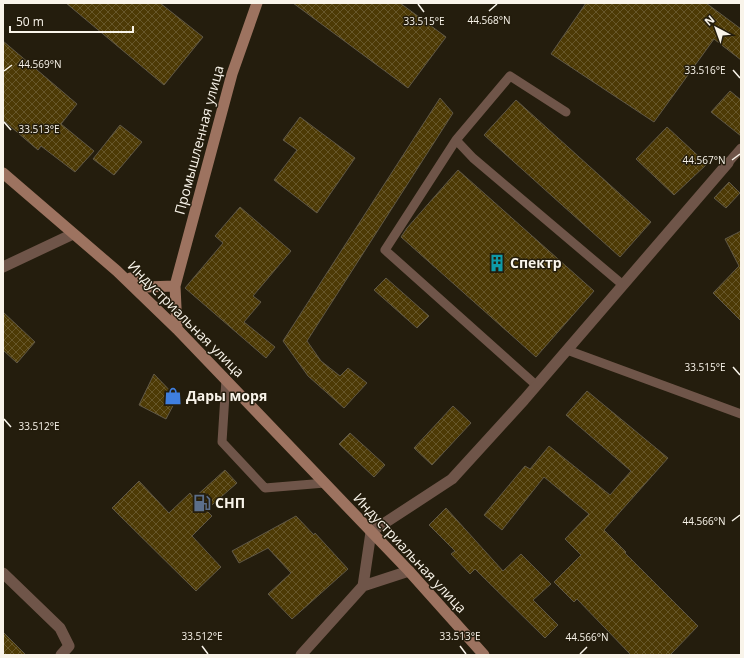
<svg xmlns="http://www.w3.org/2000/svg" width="744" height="658" viewBox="0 0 744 658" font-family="'Open Sans',sans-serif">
<defs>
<pattern id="building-cross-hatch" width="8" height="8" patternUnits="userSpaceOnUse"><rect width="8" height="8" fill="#4d3a05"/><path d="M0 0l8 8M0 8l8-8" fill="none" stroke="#67572a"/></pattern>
</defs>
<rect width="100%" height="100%" fill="#241d0d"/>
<!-- building -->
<path fill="url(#building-cross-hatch)" stroke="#605846" d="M66,3H160L203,37L164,85Z
M293,3H400L446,37L408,88Z
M586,3H706L741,29V60L714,39L654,122L551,54Z
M3,41L77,104L61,124L94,151L75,172L41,146L38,150L3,120Z
M730,91L741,100V136L711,112Z
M440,98L453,113L307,341L321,361L340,376L348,368L367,383L344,408L308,376L283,341Z
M516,100L651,222L620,257L484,135Z
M300,117L355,158L317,213L274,180L297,150L283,140Z
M120,125L142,142L114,175L93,159Z
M667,127L707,164L674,195L636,159Z
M458,170L594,291L536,357L401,237L407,228Z
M729,182L740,193L726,208L714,198Z
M240,207L291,251L253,296L261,302L244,322L275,347L266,358L185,288L223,243L215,236Z
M741,231V321L713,293L739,266L725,239Z
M386,278L429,316L417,328L374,290Z
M3,312L35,342L17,363L3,350Z
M154,374L177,398L166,419L139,405Z
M587,391L668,458L604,530L626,552L625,553L698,626L670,655H631L577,599L574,602L554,582L581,555L565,539L589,514L544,477L502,530L484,515L525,466L530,469L549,446L610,495L631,471L566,415Z
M453,406L471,423L432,465L414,448Z
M350,433L385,465L374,477L339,444Z
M225,470L237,483L206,510L212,516L192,536L221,567L196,591L112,508L139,481L169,513L190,493L194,498Z
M446,508L503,571L521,554L551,584L533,600L558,625L545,638L475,569L470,574L451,554L455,551L429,525Z
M296,516L314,535L315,533L348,569L292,619L268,594L291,573L268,548L239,563L232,551Z
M3,632L26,655H3Z"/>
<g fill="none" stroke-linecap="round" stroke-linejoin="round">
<!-- service -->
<path stroke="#6f5549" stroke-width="9" d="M566,112L510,76L456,140L473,158L623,285
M456,140L385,250L536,385
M728,163L741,148
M567,350L741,414
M226,379L222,442L265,488L325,483"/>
<!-- minor -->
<path stroke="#6f5549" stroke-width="11" d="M3,267L73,234
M3,573L60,628L69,646L61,655
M363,586L409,571
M301,655L363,586L371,532L452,479L524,400L728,163"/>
<!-- secondary -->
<path stroke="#9d7360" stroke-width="11" d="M3,173L117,271L177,329L409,571L484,655
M130,278L145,287L175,286
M177,329L175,286L232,74L257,3"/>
</g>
<!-- ticks -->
<path fill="none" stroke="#f9f4ea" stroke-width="1.5" d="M418,4L424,12M489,11L497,4M733,70L740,78M4,71L12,65M4,122L11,130M732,160L740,154M733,367L740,375M4,419L11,427M732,521L740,515M202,646L208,654M460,646L466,654M580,654L587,647"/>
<!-- icons -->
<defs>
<g id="building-bare" transform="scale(1.38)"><path d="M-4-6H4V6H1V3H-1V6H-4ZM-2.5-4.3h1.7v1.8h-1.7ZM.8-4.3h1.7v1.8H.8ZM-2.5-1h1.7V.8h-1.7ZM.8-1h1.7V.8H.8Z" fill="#0f9aa8" stroke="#241d0d" stroke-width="2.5" paint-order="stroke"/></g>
<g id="shop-bare" transform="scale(1.38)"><path d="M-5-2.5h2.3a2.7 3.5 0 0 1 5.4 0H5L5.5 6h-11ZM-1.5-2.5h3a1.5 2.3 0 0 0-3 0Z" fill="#3f7fe0" stroke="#241d0d" stroke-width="2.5" paint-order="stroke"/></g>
<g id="fuel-bare" transform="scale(1.38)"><path d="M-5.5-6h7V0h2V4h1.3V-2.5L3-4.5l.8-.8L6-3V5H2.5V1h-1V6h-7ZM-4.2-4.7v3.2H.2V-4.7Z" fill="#5c6f8a" stroke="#241d0d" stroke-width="2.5" paint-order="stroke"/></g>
</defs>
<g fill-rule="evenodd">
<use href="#building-bare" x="497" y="263"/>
<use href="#shop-bare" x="173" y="396"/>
<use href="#fuel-bare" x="202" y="503"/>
</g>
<g text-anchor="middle" stroke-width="3" stroke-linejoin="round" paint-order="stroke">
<!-- street labels -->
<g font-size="14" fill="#f9f4ea" stroke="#241d0d">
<text transform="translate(199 140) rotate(-75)" y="5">Промышленная улица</text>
<text transform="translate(186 319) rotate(45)" y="5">Индустриальная улица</text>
<text transform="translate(410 553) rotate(47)" y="5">Индустриальная улица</text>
</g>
<!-- poi labels -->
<g font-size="14" font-weight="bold" fill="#f9f4ea" stroke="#241d0d" text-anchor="start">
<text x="510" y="268">Спектр</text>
<text x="186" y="401">Дары моря</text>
<text x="215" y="508">СНП</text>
</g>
</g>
<g font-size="10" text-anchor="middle" fill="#f9f4ea" stroke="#241d0d" stroke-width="3" stroke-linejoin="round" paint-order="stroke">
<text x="489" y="24">44.568°N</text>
<text x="424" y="25">33.515°E</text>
<text x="40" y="68">44.569°N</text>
<text x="705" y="74">33.516°E</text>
<text x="39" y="133">33.513°E</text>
<text x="704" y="164">44.567°N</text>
<text x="705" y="371">33.515°E</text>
<text x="39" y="430">33.512°E</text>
<text x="704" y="525">44.566°N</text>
<text x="202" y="640">33.512°E</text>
<text x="460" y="640">33.513°E</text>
<text x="587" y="641">44.566°N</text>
</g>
<!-- border -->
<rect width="744" height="658" fill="none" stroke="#f9f4ea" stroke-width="8"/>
<!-- north arrow -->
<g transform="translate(716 28) rotate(319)" stroke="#241d0d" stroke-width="3" paint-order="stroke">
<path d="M0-3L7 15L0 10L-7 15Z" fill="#f9f4ea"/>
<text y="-6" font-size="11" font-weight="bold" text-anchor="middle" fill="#f9f4ea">N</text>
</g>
<!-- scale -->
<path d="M10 26v6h123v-6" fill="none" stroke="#f9f4ea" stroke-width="2"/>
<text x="16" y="26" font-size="12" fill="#f9f4ea" stroke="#241d0d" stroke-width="3" paint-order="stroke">50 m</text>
</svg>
